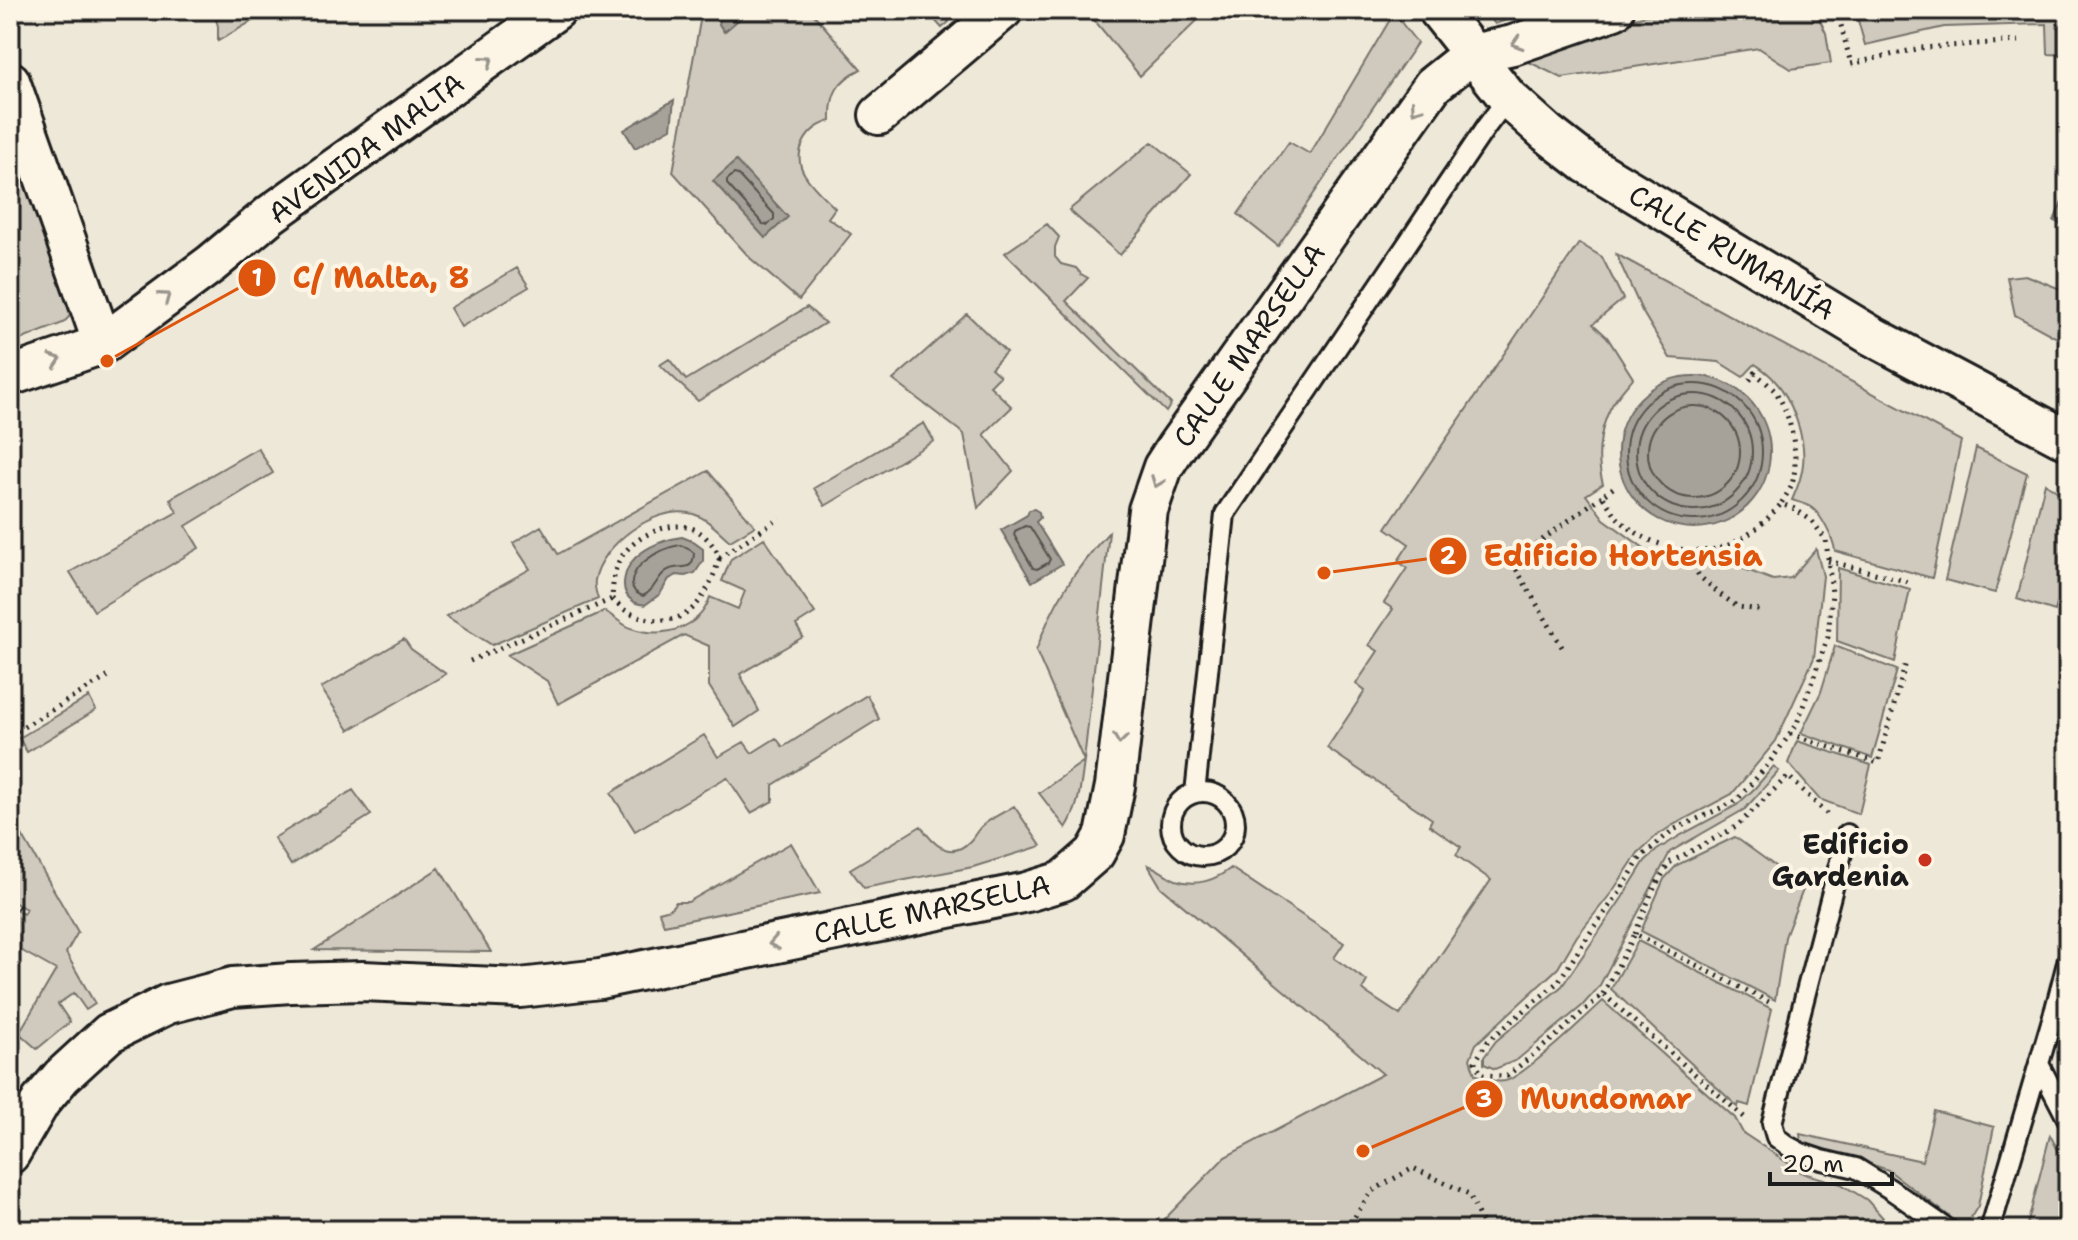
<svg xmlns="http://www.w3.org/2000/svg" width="2078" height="1240" viewBox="0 0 2078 1240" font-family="'Shantell Sans',sans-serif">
<rect width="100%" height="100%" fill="#eee8d9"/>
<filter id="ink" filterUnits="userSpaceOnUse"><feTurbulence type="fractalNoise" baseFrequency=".0125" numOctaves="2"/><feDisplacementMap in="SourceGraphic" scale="16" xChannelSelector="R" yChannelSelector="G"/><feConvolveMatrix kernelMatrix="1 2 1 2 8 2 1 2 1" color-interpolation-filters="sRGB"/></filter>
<g filter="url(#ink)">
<!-- green -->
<path fill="#cfcabd" stroke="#76736c" stroke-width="2" d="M213,10H271L218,41V26Z
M702,10H810L861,69C837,81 830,94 831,121C807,127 791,153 805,175C813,188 825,198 835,208L828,218L851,234L799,300L750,258L673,172Z
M914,10H939L949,22L942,28L933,18Z
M1086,10H1208L1140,76Z
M1484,10H1534L1495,24Z
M1664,10H1808L1819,18L1826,33L1831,63L1791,69L1759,48L1562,78L1529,62L1534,53L1548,42Z
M1855,10H2068V55L2048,54L2047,24L1944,27L1865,45Z
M1394,13L1417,43L1278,246L1238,214L1289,142L1310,154Z
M10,118L72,308L69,317L63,323L10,344Z
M1152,142L1191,174L1120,255L1069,210Z
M1047,224L1059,237L1055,247V257L1061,264L1076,268L1081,274L1088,278L1066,301L1171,404L1166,412L1005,253Z
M1579,243L1602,257L1623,299L1593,324L1607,337L1633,378C1626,387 1615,398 1610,409C1599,431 1596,460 1603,484L1586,495L1604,519L1651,553L1678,562L1718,559L1773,580L1791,578L1816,549L1823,576L1814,658L1776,741L1732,794L1673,825L1655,837L1638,853L1612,892L1577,936L1558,968L1476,1044L1470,1059L1475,1074C1484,1078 1494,1083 1505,1081C1523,1077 1586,1017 1603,1001L1735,1118L1743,1133L1803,1173L1841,1184L1867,1200L1894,1230H1154L1225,1157L1383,1074L1161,887L1148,865C1158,868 1166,876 1176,880C1196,887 1216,880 1231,868L1344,943L1334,958L1367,981L1362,990L1400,1015L1491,880L1456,855L1461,847L1429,825L1432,819L1327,748L1365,691L1356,684L1378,651L1369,645L1393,609L1384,603L1407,568L1398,561L1409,544L1386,528Z
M1616,254L1961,441L1932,578L1835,551C1834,540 1821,514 1812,508C1807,504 1797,502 1792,500C1797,489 1802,477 1803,464C1806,439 1792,399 1775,381C1770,374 1762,369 1755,364L1743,377L1719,362L1670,358L1642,311Z
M517,268L529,287L461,327L450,308Z
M2025,275L2068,292V344L2015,315L2007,277Z
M807,307L825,323L698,401L660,365L669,359L686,380Z
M967,314L1006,352L991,368L1000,376L990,386L1012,407L984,434L1013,471L978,508L964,434L893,380Z
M924,423L934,441L825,506L814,488Z
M258,448L273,473L186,526L199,548L94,611L70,572L177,512L170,499Z
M1976,448L2027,473L1995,593L1945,580Z
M708,471L755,526L730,541C718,531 706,516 689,513C654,506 601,545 595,580C594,586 596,593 598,599L492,645L446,616L530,569L513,543L541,526L558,554Z
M2045,483L2068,499V578H2065L2055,611L2017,599Z
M1109,532L1084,761C1081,785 1079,808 1066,828L1039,793L1084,761L1036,651C1052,604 1075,569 1109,532Z
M764,538L815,613L796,625L803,637L740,674L759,711L735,727L709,686V646L684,635L558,704L547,681L507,655L605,611C613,616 622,625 631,628C662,639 700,629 710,597L738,609L745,591L722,581L731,559Z
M1838,568L1910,589L1895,662L1837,641Z
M404,639L411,649L446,674L349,730L321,688Z
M1835,646L1897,670L1872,758L1801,733L1821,692Z
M867,695L879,719L773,785V801L751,813L727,777L635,831L611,793L704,735L718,757L744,742L752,753L776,738L783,747Z
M89,697L96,710L27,752L19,738Z
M1797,741L1871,765L1859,814L1819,799L1788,763Z
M1773,767L1779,771L1745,809L1670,852L1599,987L1582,1006L1517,1060L1495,1069L1484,1064V1057L1496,1041L1562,986L1622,898L1645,861L1657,850L1681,835L1737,805L1755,788Z
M353,790L371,815L291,865L274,838Z
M1014,806L1041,846L973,867L864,888L850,869L921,826C933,845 951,861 970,841C975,836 977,830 982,826C991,818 1003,813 1014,806Z
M10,814L78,932L66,953L95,1004L86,1010L74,993L58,1004L70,1022L37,1049L19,1033L56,970L15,947L10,955V916L14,909L23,914L26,909L10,900Z
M1735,837L1804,887L1785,937L1775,1000L1641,931L1664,879L1677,865Z
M791,843L820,893L664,925L659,912L670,909L676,902H688Z
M439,868L491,952L314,950Z
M1638,941L1772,1009L1749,1106L1739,1103L1738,1107L1611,989Z
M1934,1111L1994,1127L1978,1206L1970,1219H1953L1888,1170L1861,1161L1813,1150L1801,1142L1800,1134L1922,1161Z
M2050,1135L2068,1169V1230H2026Z"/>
<!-- water -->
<path fill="#a7a299" stroke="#6f6c67" stroke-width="2" d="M722,10H750L724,32L719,24Z
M674,100L671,128L635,148L624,130Z
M736,161L788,217L765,238L713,181Z
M2068,187V227L2054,221Z
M1618 452a76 76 0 1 1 152 0a76 76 0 1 1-152 0Z
M1034,509L1039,512L1040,518L1036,522L1062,564L1032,582L1001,530L1027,515L1029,510Z
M682,537L692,541L703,549V561L695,573L685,576L677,575L669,579L660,594L645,605C641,604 636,604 633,601C617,591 625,568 636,557C648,546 666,539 682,537Z"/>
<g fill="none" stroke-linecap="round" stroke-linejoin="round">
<!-- shore -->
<path stroke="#54524e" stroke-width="2" d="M734,174L738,175L774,214V219L768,225L763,224L727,184V180Z
M1626 452a68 68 0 1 1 136 0a68 68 0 1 1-136 0Z
M1636 452a58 58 0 1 1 116 0a58 58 0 1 1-116 0Z
M1648 452a46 46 0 1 1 92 0a46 46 0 1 1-92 0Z
M1025,526L1030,527L1050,559L1048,563L1037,569L1033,568L1014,535L1015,531Z
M680,545L688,548L694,553C693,576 678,561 665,572C656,579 655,590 643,596C624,590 633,570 645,561C655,553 667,547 680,545Z"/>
<!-- lane casing -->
<g stroke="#1c1c1c" stroke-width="24">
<path id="lane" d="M1171 824a32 32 0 1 1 64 0a32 32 0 1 1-64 0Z
M1195,793L1225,514L1486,127L1508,98
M1847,834L1772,1123L1776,1137L1788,1146L1801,1153L1822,1160L1856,1168L1890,1189L1949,1230
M2039,1064L2068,1120
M1990,1230L2055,1009L2068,959"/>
</g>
<!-- street casing -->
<g stroke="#1c1c1c" stroke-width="44">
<path id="street" d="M1438,10L1508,98L1547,133L1587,164L1872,336L2068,440
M10,81L103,344
M879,115L1003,10
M10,376L103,344L211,264L271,214L556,10
M10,1154L41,1101L62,1076L109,1033L168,1004L203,995L233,987L291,983L363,981L520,988L600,979L1027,892L1063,881L1095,853L1105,835L1115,786L1148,510L1163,467L1176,447L1433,85L1472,54L1513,45L1614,10"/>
</g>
<!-- path -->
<path stroke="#1c1c1c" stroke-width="5" stroke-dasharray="2 6" stroke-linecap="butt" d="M1837,10L1851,64L1921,48L2019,41
M1613,488L1602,496C1607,502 1611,510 1616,516C1628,529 1646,540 1663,545C1714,561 1747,543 1781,504
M1686,552L1699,576L1721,595L1738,607L1761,610
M1828,561L1913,583
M612,599C617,603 622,609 627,611C647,622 677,625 693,608C707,595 714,575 720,557
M1562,647L1512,562L1602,496
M470,661L612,599C613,584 613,569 622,556C635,537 665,522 688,527C702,530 714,545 720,557L780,518
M1790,734L1878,763L1906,662
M10,735L109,676
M10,903L21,909
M1635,934L1652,892L1669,863L1736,827L1788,776L1828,815
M1603,994L1635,934L1773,1004
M1744,1117L1603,994L1556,1036L1507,1076L1482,1075L1475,1062L1487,1042L1558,982L1594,927L1618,895L1641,857L1673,830L1736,801L1766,767L1796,726L1828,637L1832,593L1826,540L1812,521L1795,509L1781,504C1784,498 1788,493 1791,487C1801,461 1791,411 1774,390C1768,384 1761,378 1755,373L1747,384
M1335,1230L1354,1218L1372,1191L1413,1168L1469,1194L1485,1230"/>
<!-- lane -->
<use href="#lane" stroke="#fcf5e5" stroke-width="18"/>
<!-- street -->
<use href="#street" stroke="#fcf5e5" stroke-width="38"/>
</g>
<!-- one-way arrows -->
<defs><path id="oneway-chevron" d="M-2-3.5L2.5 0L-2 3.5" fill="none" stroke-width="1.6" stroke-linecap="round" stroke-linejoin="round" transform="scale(2)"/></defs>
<g stroke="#97938b">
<use href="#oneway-chevron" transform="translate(1517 43) rotate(163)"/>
<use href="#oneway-chevron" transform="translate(488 61) rotate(-36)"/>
<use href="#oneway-chevron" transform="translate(1416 108) rotate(125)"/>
<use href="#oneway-chevron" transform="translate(165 297) rotate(-36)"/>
<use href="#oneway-chevron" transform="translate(56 360) rotate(-19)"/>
<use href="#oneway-chevron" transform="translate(1157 482) rotate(111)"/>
<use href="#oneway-chevron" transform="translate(1120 739) rotate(97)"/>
<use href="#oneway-chevron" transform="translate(774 943) rotate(169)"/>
</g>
</g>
<!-- markers -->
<circle fill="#c8321e" stroke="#fcf5e5" stroke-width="3" cx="1925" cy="860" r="8"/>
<g text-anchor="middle" stroke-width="8" stroke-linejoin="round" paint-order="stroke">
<!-- street labels -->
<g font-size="28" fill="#1c1c1c" stroke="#fcf5e5">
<text transform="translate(366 148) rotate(-36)" y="10">AVENIDA MALTA</text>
<text transform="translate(1732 252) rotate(31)" y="10">CALLE RUMANÍA</text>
<text transform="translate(1249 345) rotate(-55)" y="10">CALLE MARSELLA</text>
<text transform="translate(932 909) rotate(-12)" y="10">CALLE MARSELLA</text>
</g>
<!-- poi labels -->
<g font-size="28" font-weight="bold" fill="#1c1c1c" stroke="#fcf5e5" text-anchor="end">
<text x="1909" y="854">Edificio<tspan x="1909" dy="32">Gardenia</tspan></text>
</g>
</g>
<!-- callouts -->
<path fill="none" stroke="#de560d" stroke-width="3" d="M107 361L257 278M1324 573L1448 556M1363 1151L1484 1099"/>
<g fill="#de560d" stroke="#fcf5e5" stroke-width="3">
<circle cx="107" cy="361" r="8"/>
<circle cx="1324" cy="573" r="8"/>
<circle cx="1363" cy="1151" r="8"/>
<circle cx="257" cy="278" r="20"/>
<circle cx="1448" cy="556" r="20"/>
<circle cx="1484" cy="1099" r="20"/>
</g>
<g font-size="24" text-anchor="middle" font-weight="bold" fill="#fff">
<text x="257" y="286">1</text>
<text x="1448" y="564">2</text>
<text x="1484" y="1107">3</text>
</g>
<g font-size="30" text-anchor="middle" font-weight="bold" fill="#de560d" stroke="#fcf5e5" stroke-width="8" stroke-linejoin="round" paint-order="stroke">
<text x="381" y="288">C/ Malta, 8</text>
<text x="1623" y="566">Edificio Hortensia</text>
<text x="1606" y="1109">Mundomar</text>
</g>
<!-- margin -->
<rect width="2078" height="1240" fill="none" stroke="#fcf5e5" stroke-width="40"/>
<rect x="20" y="20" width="2038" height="1200" fill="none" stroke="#1c1c1c" stroke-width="3" filter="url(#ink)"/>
<!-- scale -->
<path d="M1770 1172v12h122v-12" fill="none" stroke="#1c1c1c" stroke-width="4"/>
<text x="1782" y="1172" font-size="24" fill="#1c1c1c" stroke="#fcf5e5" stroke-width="6" paint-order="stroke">20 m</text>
</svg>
